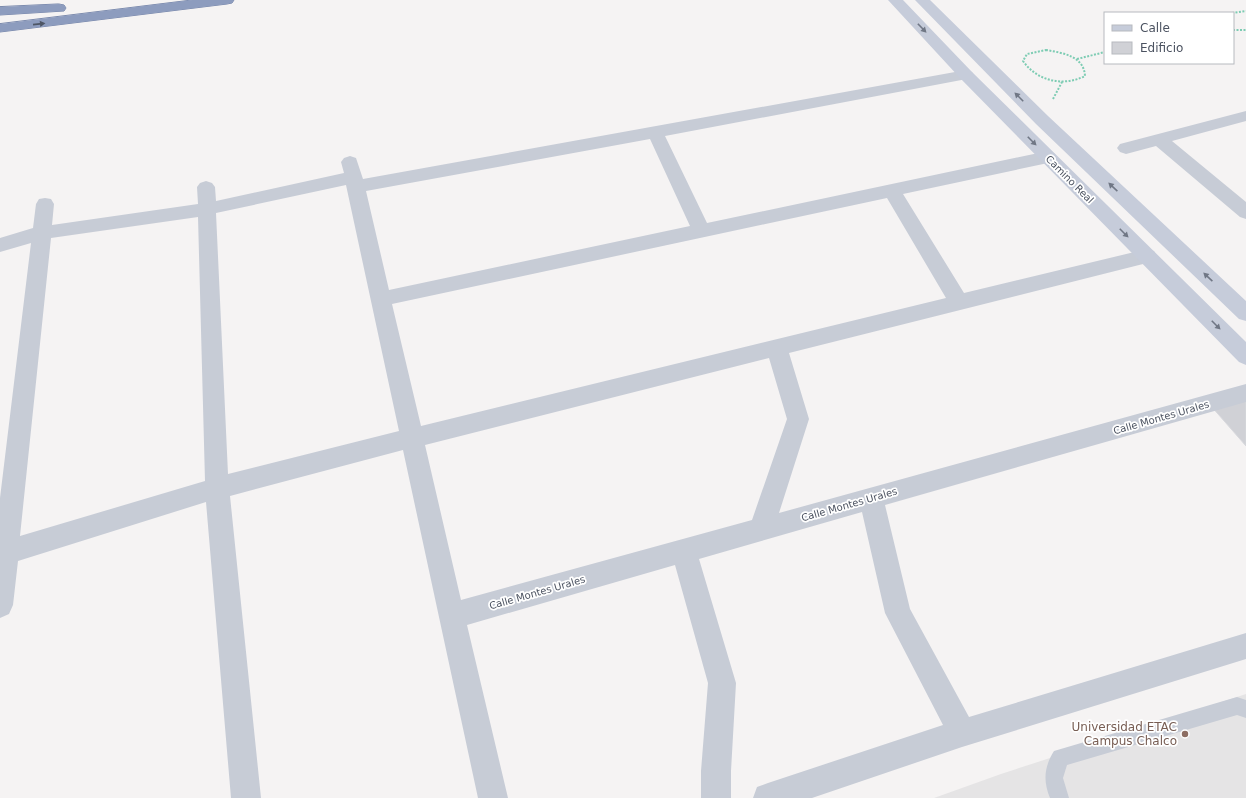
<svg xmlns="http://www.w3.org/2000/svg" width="1246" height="798" viewBox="0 0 1246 798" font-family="'DejaVu Sans',sans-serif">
<rect width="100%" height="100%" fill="#f5f3f3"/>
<!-- education -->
<path fill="#e5e4e5" d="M1246,694V798H934L1001,774Z"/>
<!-- building -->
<path fill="#d0d1d6" stroke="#d7d8dd" d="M1246,396V446L1211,406Z"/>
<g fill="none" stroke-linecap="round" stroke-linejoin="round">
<!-- highway casing -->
<g stroke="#7887aa" stroke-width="1">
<path id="highway" d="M192,0H234L232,3L227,4L0,32V24Z
M59,4L64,5L66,8L64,11L0,15V7Z"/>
</g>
<!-- path -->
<path stroke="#7dccb3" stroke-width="2" stroke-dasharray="2 1.5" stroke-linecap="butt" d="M1232,13L1246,11
M1233,30H1246
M1046,50C1063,53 1084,56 1085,76C1063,87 1037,81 1023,61L1027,54Z
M1077,59L1105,52
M1053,99L1062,82"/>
<!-- lane -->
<path fill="#c7ccd6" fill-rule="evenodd" d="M1237,697L1246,700V718L1237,715L1067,765L1063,778L1069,798H1050C1043,781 1044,767 1054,751Z"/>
<!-- street -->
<path fill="#c7ccd6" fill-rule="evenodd" d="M966,70L972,72L974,75L972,78L665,136L707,223L1048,151L1054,153L1057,157L1054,161L1048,163L903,194L964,293L1147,249L1154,251L1157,256L1154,261L1147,263L789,353L809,419L779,513L1246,384V402L885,505L910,609L969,717L1246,633V659L962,747L812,798H753L757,787L768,783L943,725L885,613L862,512L699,559L736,683L731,771V798H701V771L708,683L675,565L467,625L508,798H478L403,450L230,496L261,798H231L206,502L18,561L13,605L9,614L0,618V498L31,243L0,252V238L33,228L36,204L39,199L45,198L51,199L54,204L52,225L198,204L197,187L200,183L206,181L212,183L215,187L216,201L344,173L341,162L344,158L350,156L356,158L363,179ZM650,139L690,226L389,290L366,191ZM346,185L399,431L228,474L216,213ZM887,198L946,298L421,426L392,304ZM198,217L205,481L20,536L51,238ZM769,358L787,419L752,520L461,600L425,445Z
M1246,111V121L1172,141L1246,202V219L1240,217L1156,146L1126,154L1120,152L1117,148L1120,144Z"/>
<!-- secondary -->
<path fill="#c6ccda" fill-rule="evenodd" d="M888,0H903L972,72L1246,342V365L1239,362L960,78Z
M915,0H930L1048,116L1246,301V321L1239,319L1036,124Z"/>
<!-- highway -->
<use href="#highway" fill="#8d9cbe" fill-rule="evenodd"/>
</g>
<!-- one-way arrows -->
<defs><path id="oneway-solid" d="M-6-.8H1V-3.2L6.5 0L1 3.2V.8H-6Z"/></defs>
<use fill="#4e5665" href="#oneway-solid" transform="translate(39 24) rotate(-6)"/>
<g fill="#707785">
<use href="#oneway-solid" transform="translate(922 28) rotate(46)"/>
<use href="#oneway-solid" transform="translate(1019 97) rotate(-135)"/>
<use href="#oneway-solid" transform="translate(1032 141) rotate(45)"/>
<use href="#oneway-solid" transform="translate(1113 187) rotate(-137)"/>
<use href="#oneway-solid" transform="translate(1124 233) rotate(45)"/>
<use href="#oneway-solid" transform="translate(1208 277) rotate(-137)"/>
<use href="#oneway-solid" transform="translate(1216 325) rotate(45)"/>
</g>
<!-- markers -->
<circle fill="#8d6e63" stroke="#fff" stroke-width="1.5" cx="1185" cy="734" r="4"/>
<g text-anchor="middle" stroke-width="3.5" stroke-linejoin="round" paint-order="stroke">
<!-- street labels -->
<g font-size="10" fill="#4b5260" stroke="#fff">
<text transform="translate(1070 179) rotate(45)" y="4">Camino Real</text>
<text transform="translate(1161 417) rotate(-16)" y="4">Calle Montes Urales</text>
<text transform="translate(849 504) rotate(-16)" y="4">Calle Montes Urales</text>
<text transform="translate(537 592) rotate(-16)" y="4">Calle Montes Urales</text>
</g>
<!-- near-education labels -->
<g font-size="12" fill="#785e54" stroke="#fff" text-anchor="end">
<text x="1177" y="731">Universidad ETAC<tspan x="1177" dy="14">Campus Chalco</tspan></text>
</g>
</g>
<!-- legend -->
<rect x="1104" y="12" width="130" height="52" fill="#ffffff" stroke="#b7babf"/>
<rect x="1112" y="25" width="20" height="6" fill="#c6ccda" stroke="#b7babf"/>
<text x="1140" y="32" font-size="12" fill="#4b5260">Calle</text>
<rect x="1112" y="42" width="20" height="12" fill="#d0d1d6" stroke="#b7babf"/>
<text x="1140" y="52" font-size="12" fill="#4b5260">Edificio</text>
</svg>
